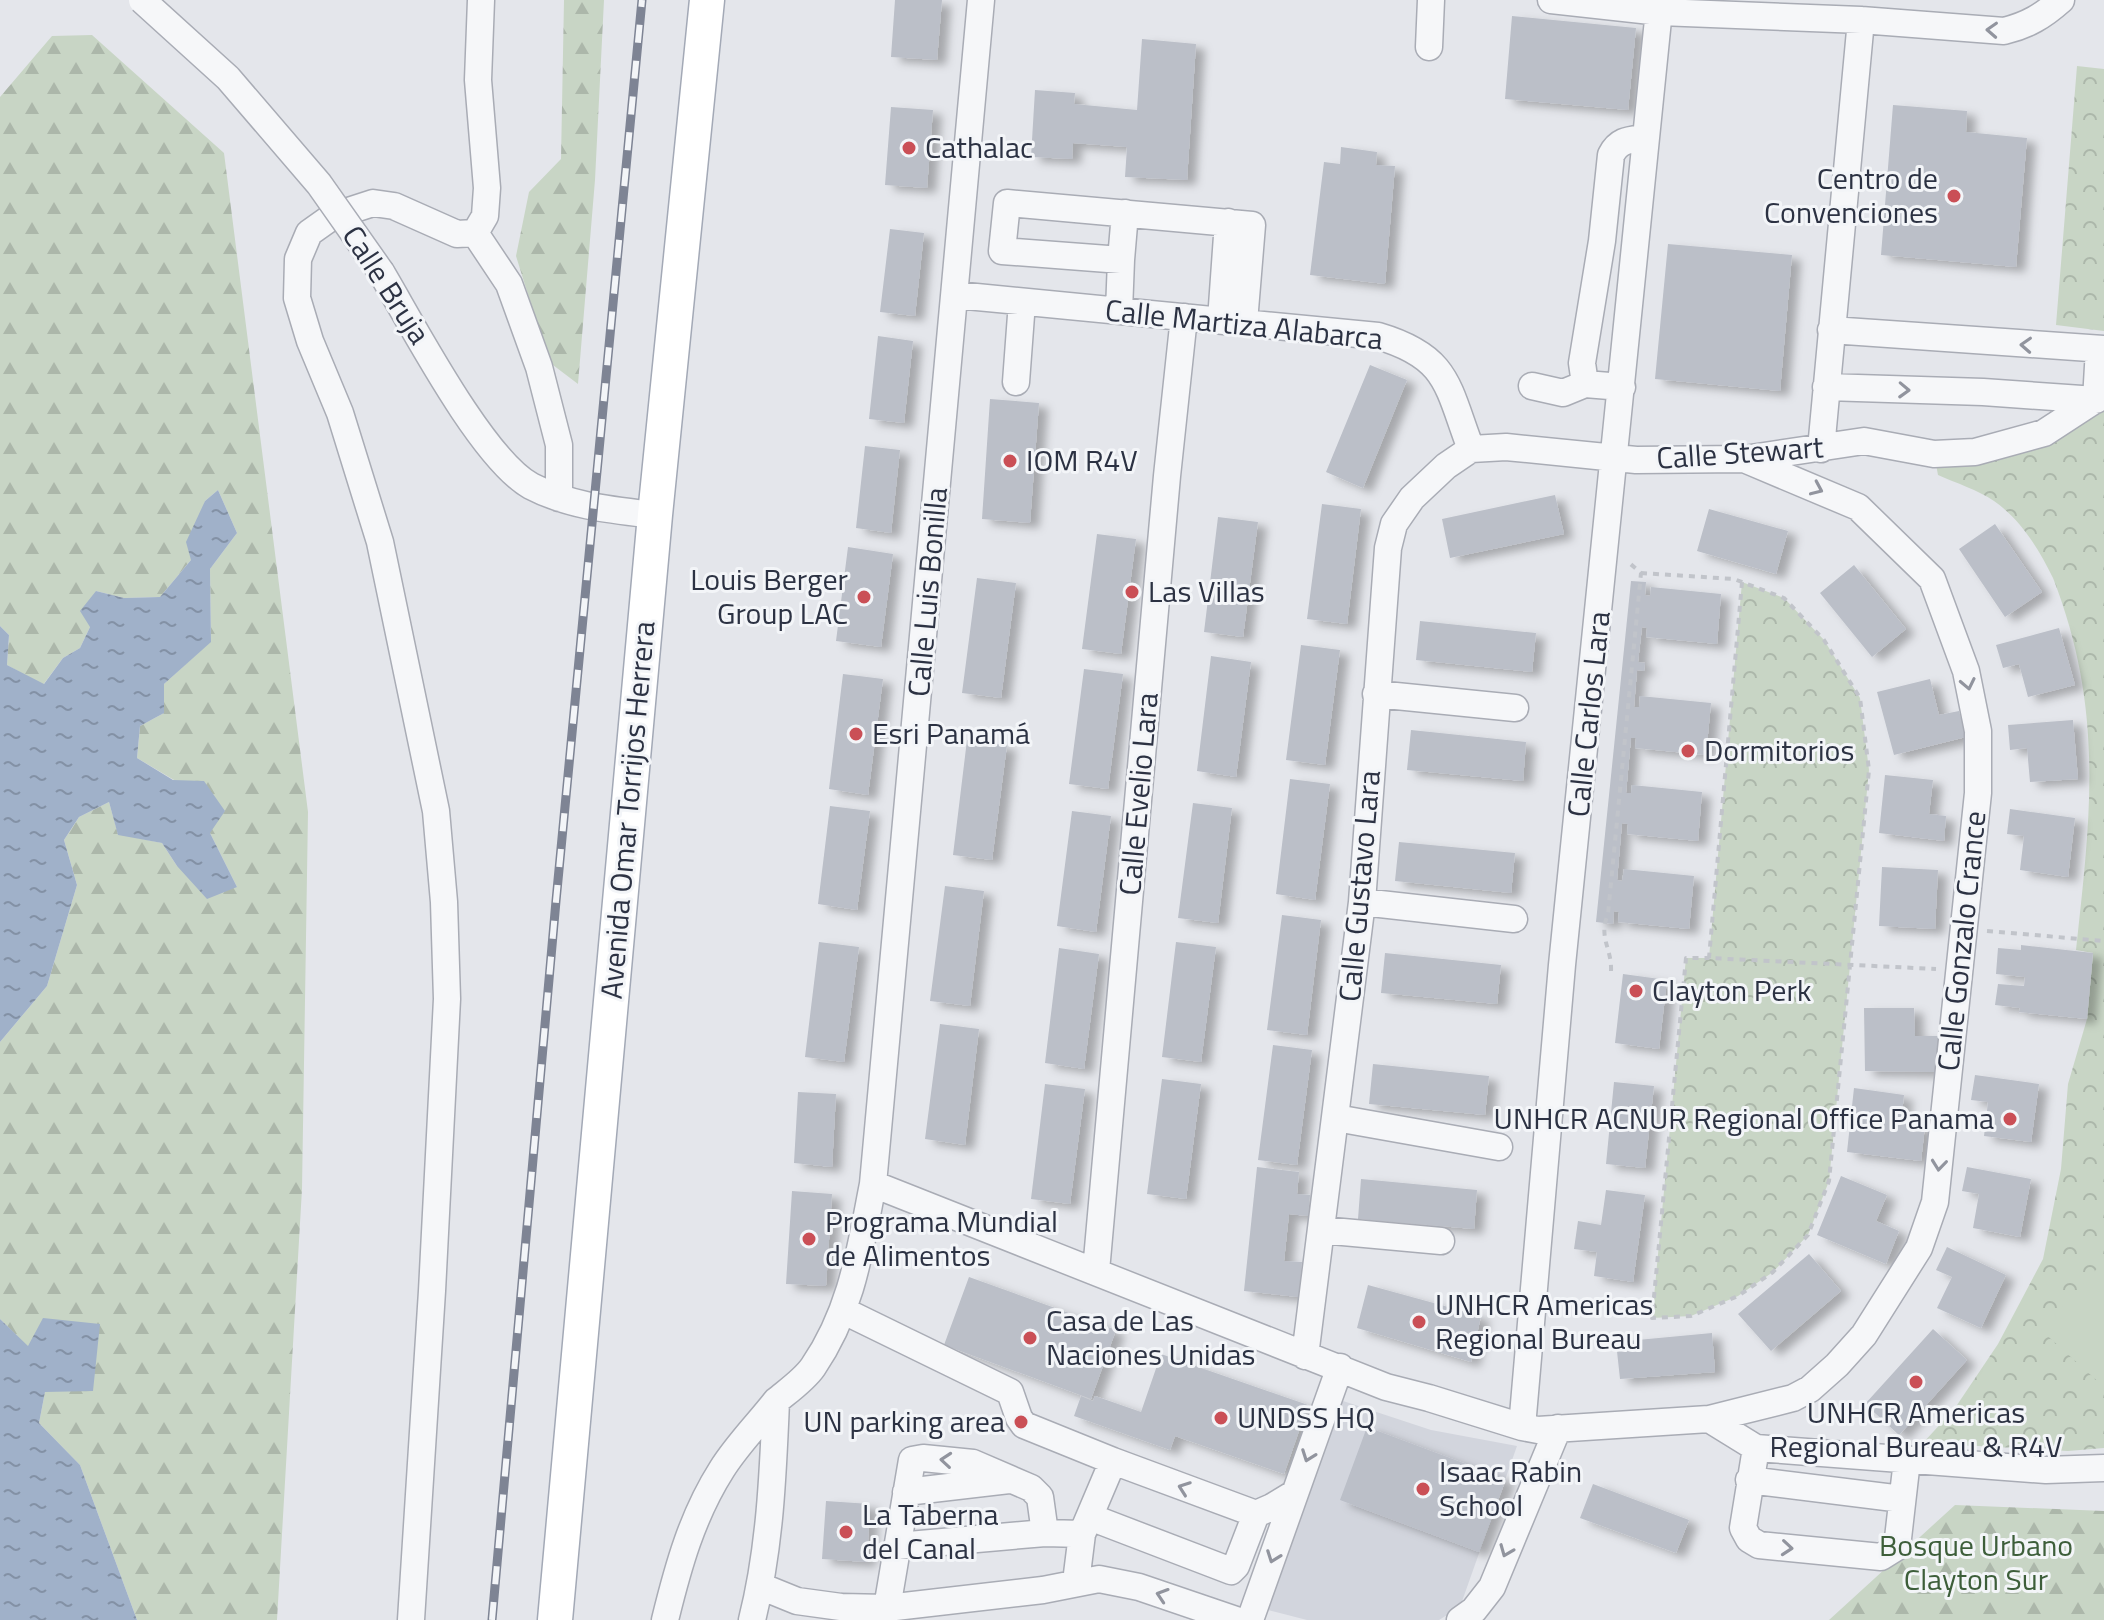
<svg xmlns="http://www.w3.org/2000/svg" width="2104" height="1620" viewBox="0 0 2104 1620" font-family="'Titillium Web',sans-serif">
<defs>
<pattern id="forest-firs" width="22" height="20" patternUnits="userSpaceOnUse" patternTransform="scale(2)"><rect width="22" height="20" fill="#c8d5c5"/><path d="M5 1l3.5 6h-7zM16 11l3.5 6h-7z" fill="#acb7aa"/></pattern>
<pattern id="park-crowns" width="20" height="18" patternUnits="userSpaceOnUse" patternTransform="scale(2)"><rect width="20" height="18" fill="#c8d5c5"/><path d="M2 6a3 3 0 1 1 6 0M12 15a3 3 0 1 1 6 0" fill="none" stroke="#acb7aa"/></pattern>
<pattern id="water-ripples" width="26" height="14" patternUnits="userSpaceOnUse" patternTransform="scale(2)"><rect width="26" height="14" fill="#a0b1c9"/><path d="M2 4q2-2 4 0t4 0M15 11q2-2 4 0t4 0" fill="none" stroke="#8391a5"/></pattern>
<filter id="shadow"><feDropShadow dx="9" dy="5" stdDeviation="4" flood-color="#0004"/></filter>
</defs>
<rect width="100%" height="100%" fill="#e4e6eb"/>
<!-- built -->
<path fill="#d2d5dd" d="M1334,1398L1431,1430L1517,1446L1460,1607L1439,1620H1307L1260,1608Z"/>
<!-- forest -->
<path fill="url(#forest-firs)" d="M564,0H604L595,180L578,384L549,362L516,256L529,192L561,159Z
M92,35L224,153L308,812L302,1189L277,1620H137L80,1465L39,1423L45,1392L28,1347L0,1319V1042L47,986L77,885L64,840L79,817L109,802L118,834L162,843L177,866L237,887L210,833L174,780L137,758L140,726L164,713V684L211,641L210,569L237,533L218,490L205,501L191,560L160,597L124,598L96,591L90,627L80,648L63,658L43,685L7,665L9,635L0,626V97L52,36Z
M1955,1505L2104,1511V1620H1829Z"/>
<!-- park -->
<path fill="url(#park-crowns)" d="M2077,66L2104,69V331L2056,325Z
M2104,394V1448L2068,1451L1923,1443L1955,1408L1998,1344L2043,1259L2061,1169L2068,1084L2087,1019L2093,953L2076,950C2091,813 2104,709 2053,578C2039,549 2021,520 1994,501C1978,490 1956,483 1938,475L1934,454L1975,452Z
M1742,582L1784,598L1824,640L1860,698L1869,770L1829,1181L1808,1235L1773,1272L1738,1296L1691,1316L1652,1318L1686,958H1709Z"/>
<!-- pitch -->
<path fill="#c8d5c5" d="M2104,1261V1387L2041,1330Z"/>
<!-- water -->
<path fill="url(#water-ripples)" d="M218,490L237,533L210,569L211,642L164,684V713L140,726L137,758L173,780L204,781L225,811L210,833L237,887L207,899L177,866L162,843L118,835L109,802L79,817L64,840L77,885L47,986L0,1042V626L9,635L7,665L44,684L63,658L80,648L90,627L80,611L96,591L124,598L160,597L191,560L186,542L205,501Z
M43,1318L100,1324L93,1391L45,1392L39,1423L80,1465L137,1620H0V1319L28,1346Z"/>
<!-- building -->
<path fill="#bbbfc8" filter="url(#shadow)" d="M895,0H942L937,60L891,57Z
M1512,16L1636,28L1628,110L1505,99Z
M1142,39L1196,44L1187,180L1125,177L1127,147L1073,143L1072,159L1031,157L1035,90L1075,93L1074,104L1137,110Z
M1893,105L1967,111L1966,132L2027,138L2016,267L1881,255Z
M891,107L933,110L927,188L885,185Z
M1341,147L1377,152L1376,165L1395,166L1385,284L1310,275L1324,162L1340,164Z
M890,229L924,233L915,316L880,312Z
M1668,244L1792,255L1780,391L1655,379Z
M878,336L913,341L904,423L869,419Z
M1370,365L1407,380L1363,488L1326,472Z
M990,399L1039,403L1030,523L982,519Z
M865,446L900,450L891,533L856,528Z
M1555,495L1564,534L1450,558L1442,519Z
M1322,504L1361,509L1347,624L1307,619Z
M1709,509L1788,531L1776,574L1697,551Z
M1218,517L1258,522L1243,637L1204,632Z
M1995,524L2042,592L2005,617L1959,549Z
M1097,534L1136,539L1121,654L1082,649Z
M848,547L893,554L881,647L836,641Z
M1854,565L1906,629L1872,657L1820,593Z
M977,578L1016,583L1001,698L962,693Z
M1631,581L1646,582L1645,595L1650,596L1651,587L1721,594L1717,644L1646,637L1647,628L1642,627L1638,662L1645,663L1644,671L1637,670L1634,707H1639L1640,696L1711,703L1706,755L1635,748L1636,738H1631L1626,793H1631L1632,785L1702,792L1698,841L1627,834L1628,824L1622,823L1617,880L1622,881L1624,869L1694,876L1689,929L1618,922L1619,912L1614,911L1613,924L1596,922Z
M1420,621L1536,633L1532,672L1416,660Z
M2059,628L2075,685L2028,697L2019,664L2003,668L1996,645Z
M1301,645L1340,650L1325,765L1286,760Z
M1211,656L1251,662L1236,777L1197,771Z
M1084,669L1123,674L1108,789L1069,784Z
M843,674L883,679L868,795L829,789Z
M1930,679L1939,715L1959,711L1966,737L1894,755L1877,692Z
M2073,720L2078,779L2030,782L2027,748L2010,750L2008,725Z
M1411,730L1526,742L1523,781L1407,770Z
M967,740L1007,745L992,860L953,855Z
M1885,775L1933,780L1929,814L1946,816L1944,841L1879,833Z
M1290,779L1330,784L1315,900L1276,894Z
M1193,803L1232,808L1218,923L1178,918Z
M830,806L870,811L857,910L818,904Z
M2010,809L2075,818L2068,877L2020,870L2024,836L2007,834Z
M1072,811L1111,816L1096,932L1057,926Z
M1399,842L1515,853L1511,893L1395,881Z
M1882,867L1938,870L1935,929L1879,926Z
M945,886L984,891L970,1006L930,1001Z
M1282,915L1321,920L1307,1035L1267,1030Z
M819,942L859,947L844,1062L805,1057Z
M1176,942L1216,947L1201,1062L1162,1057Z
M2021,945L2093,953L2087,1019L2019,1012L2020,1008L1995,1005L1998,984L2024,986L2025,977L1996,974L1998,948L2021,950Z
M1059,948L1099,954L1084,1069L1045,1063Z
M1385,953L1501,965L1497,1004L1381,993Z
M1623,974L1667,980L1659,1049L1615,1043Z
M1864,1008H1914L1915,1036H1939V1072L1865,1071Z
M940,1024L979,1029L965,1145L925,1139Z
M1273,1045L1312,1050L1297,1165L1258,1160Z
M1373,1064L1489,1076L1485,1115L1369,1104Z
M1975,1075L2039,1084L2031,1142L1984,1136L1988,1102L1971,1100Z
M1162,1079L1201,1084L1186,1199L1147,1194Z
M1614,1082L1654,1086L1645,1168L1606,1164Z
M1045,1084L1085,1089L1070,1204L1031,1199Z
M1854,1088L1904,1095L1901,1122L1925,1126L1921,1161L1847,1152Z
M798,1092L836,1094L832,1167L794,1163Z
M1257,1167L1299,1172L1297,1194L1310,1195L1308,1216L1289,1214L1284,1261L1302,1262L1298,1297L1244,1291Z
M1967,1167L2031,1179L2020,1237L1973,1228L1979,1194L1962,1191Z
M1841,1176L1887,1195L1876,1221L1899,1231L1886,1264L1817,1235Z
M1361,1179L1477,1190L1474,1229L1358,1219Z
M1606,1190L1645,1195L1633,1282L1594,1276L1597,1252L1574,1249L1578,1221L1601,1225Z
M792,1191L832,1194L826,1286L786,1284Z
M1947,1247L2006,1275L1981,1328L1937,1308L1952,1277L1936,1270Z
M1809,1254L1841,1291L1771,1351L1738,1314Z
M969,1277L1116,1330L1091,1399L944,1345Z
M1368,1285L1481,1316L1471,1362L1357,1328Z
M1933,1329L1967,1360L1899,1435L1865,1404Z
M1712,1333L1715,1372L1620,1379L1616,1342Z
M1161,1354L1308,1405L1284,1474L1175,1436L1170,1450L1074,1416L1081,1396L1093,1401L1095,1396L1141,1412Z
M1367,1427L1506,1479L1479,1552L1340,1500Z
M1593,1484L1689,1520L1676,1553L1580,1518Z
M826,1501L870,1504L867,1562L822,1559Z"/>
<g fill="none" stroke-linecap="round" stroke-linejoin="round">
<!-- minor casing -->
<g stroke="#a9acb5" stroke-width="29">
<path id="minor" d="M1551,0L1660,12L1861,20L2004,31C2028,25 2043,16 2061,0
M1429,47L1431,0
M1125,213L1121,260L1002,251L1007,203L1252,225L1244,322
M475,233L509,284L539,367L559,445V498
M475,233L485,216L487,188L478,80L481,0
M381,272C412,324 482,459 531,486C569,506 612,510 655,515
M956,295L1378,336C1449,357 1447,386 1471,449
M1119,311L1121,260
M1221,320L1228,222
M1831,330L2104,349
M1016,382L1022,302
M1532,386L1563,393L1585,384
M1622,387L1585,384L1582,363L1602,241L1611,155C1619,139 1630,140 1646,138
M1826,387L1983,392L2096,400L2099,349
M1821,449L1861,20
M1376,694L1515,708
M1362,902L1514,919
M1336,1118L1499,1147
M873,1184L1386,1387L1429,1398L1522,1427L1538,1430L1709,1419L1793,1398L1810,1389L1837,1365L1864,1335L1919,1248L1935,1202L1978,793V731L1966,671L1932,579L1858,507L1744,459
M1321,1230L1441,1241
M1096,1271L1167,476L1184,317
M844,1311L1010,1392L1019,1418L1024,1425L1113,1461L1256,1514L1272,1507L1295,1493
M1305,1356L1362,902L1388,548L1394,524L1412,498L1446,466L1471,449L1506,447L1636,460L1744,459L1864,441L1934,454L1975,452L2044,433L2104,394
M1709,1419L1756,1448L2046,1470L2104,1468
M1522,1427L1562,965L1660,0
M1756,1448L1743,1528L1749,1539L1759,1545L1881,1557L1897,1547L1907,1460
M1749,1480L1902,1499
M906,1492L1009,1480
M1090,1517L1231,1571L1236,1566L1256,1514
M897,1546L1045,1533L1082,1534
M1076,1582L1082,1534L1113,1461
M760,1586L797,1601L841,1607L887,1608L1043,1590L1099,1579L1139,1587L1236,1620
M887,1608L912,1460L923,1458L973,1463L1031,1488L1040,1497L1045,1533
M411,1620L432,1291L447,999L444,902L436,811L380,542L340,413L310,341L297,298L298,259L309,233L333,216L373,203L394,206L457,234L475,233
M665,1620C678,1567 692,1516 722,1469C737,1445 758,1424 776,1401
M752,1620C770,1549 773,1474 776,1401C788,1391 804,1380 813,1367C852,1310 860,1250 873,1184L981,0
M1250,1620L1340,1367
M1460,1620L1474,1610L1492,1587L1558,1428"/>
</g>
<!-- major casing -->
<g stroke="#a3a9b6" stroke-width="37">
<path id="major" d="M555,1620L655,515L707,0"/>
</g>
<!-- path -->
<path stroke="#c1c4ca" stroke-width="4" stroke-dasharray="6 6" stroke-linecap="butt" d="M1641,573L1734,579L1784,598L1824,640L1860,698L1869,770L1829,1181L1808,1235L1773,1272L1738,1296L1691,1316L1652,1318L1686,958H1709
M1742,582L1709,958L1936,969
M1987,931L2104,941
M1611,971C1612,948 1598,938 1608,914L1641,573L1627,561"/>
<!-- minor -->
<use href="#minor" stroke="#f6f7f9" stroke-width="26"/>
<!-- major -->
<use href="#major" stroke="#fff" stroke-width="34"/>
<!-- rail casing -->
<g stroke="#7e8494" stroke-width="9">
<path id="rail" d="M492,1620L556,901L642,0"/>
</g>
<!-- rail -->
<use href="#rail" stroke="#f3f5f8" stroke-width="6" stroke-dasharray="18" stroke-linecap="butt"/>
<!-- minor-bridge casing -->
<g stroke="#a9acb5" stroke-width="29" stroke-linecap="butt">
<path id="minor-bridge" d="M142,0L228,78L319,184L381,272"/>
</g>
<!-- minor-bridge -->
<use href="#minor-bridge" stroke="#f6f7f9" stroke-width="26"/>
</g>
<!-- one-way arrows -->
<defs><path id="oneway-chevron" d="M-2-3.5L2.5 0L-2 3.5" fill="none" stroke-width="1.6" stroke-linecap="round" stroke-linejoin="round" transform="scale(2)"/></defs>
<g stroke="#91949e">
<use href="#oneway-chevron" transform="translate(1992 30) rotate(-177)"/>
<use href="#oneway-chevron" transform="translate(2026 345) rotate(-177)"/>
<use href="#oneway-chevron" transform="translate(1904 390) rotate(2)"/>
<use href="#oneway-chevron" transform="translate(1817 489) rotate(24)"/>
<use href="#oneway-chevron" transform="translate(1968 684) rotate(78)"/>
<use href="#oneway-chevron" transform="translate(1939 1165) rotate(96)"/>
<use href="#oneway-chevron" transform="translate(1308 1456) rotate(110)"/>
<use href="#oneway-chevron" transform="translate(946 1460) rotate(-175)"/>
<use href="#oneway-chevron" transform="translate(1184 1488) rotate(-160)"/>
<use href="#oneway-chevron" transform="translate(1787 1548) rotate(5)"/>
<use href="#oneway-chevron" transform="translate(1506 1551) rotate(112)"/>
<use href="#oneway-chevron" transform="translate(1273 1557) rotate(110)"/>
<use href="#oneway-chevron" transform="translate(1162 1595) rotate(-162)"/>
</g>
<!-- markers -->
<g fill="#ca4f56" stroke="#f3f5f8" stroke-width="3">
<circle cx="909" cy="148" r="8"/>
<circle cx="1954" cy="196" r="8"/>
<circle cx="1010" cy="461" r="8"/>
<circle cx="1132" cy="592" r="8"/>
<circle cx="864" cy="597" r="8"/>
<circle cx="856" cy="734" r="8"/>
<circle cx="1688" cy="751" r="8"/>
<circle cx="1636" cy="991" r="8"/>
<circle cx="2010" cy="1119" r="8"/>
<circle cx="809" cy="1239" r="8"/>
<circle cx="1419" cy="1322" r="8"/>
<circle cx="1030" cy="1338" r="8"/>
<circle cx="1916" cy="1382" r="8"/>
<circle cx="1221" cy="1418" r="8"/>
<circle cx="1021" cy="1422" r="8"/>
<circle cx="1423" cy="1489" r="8"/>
<circle cx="846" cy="1532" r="8"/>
</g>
<g text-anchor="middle" stroke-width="6" stroke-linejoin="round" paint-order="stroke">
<!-- poi labels -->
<g font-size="30" fill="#2c3243" stroke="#f3f5f8" text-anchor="start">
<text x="925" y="158">Cathalac</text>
<text x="1938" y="189" text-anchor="end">Centro de<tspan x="1938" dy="34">Convenciones</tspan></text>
<text x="1026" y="471">IOM R4V</text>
<text x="848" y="590" text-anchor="end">Louis Berger<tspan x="848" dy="34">Group LAC</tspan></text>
<text x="1148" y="602">Las Villas</text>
<text x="872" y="744">Esri Panamá</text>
<text x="1704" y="761">Dormitorios</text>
<text x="1652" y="1001">Clayton Perk</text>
<text x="1994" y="1129" text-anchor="end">UNHCR ACNUR Regional Office Panama</text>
<text x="825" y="1232">Programa Mundial<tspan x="825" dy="34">de Alimentos</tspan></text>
<text x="1435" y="1315">UNHCR Americas<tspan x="1435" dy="34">Regional Bureau</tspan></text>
<text x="1046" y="1331">Casa de Las<tspan x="1046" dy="34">Naciones Unidas</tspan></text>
<text x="1916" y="1423" text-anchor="middle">UNHCR Americas<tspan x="1916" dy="34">Regional Bureau &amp; R4V</tspan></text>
<text x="1237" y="1428">UNDSS HQ</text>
<text x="1005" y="1432" text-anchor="end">UN parking area</text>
<text x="1439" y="1482">Isaac Rabin<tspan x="1439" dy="34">School</tspan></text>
<text x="862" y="1525">La Taberna<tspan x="862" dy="34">del Canal</tspan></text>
</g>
<!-- street labels -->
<g font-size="30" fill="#2c3243" stroke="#f3f5f8">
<text transform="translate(386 285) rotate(57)" y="10">Calle Bruja</text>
<text transform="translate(1244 325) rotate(6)" y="10">Calle Martiza Alabarca</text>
<text transform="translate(1740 453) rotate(-4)" y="10">Calle Stewart</text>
<text transform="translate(928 592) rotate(-85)" y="10">Calle Luis Bonilla</text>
<text transform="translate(1589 714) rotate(-84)" y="10">Calle Carlos Lara</text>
<text transform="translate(1139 794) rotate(-85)" y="10">Calle Evelio Lara</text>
<text transform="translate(628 810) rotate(-85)" y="10">Avenida Omar Torrijos Herrera</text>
<text transform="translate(1360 886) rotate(-85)" y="10">Calle Gustavo Lara</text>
<text transform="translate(1962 941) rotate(-84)" y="10">Calle Gonzalo Crance</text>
</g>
<!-- park labels -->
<g font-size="30" fill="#3d5e3a" stroke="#f3f5f8">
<text x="1976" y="1556">Bosque Urbano<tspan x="1976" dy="34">Clayton Sur</tspan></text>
</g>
</g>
</svg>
